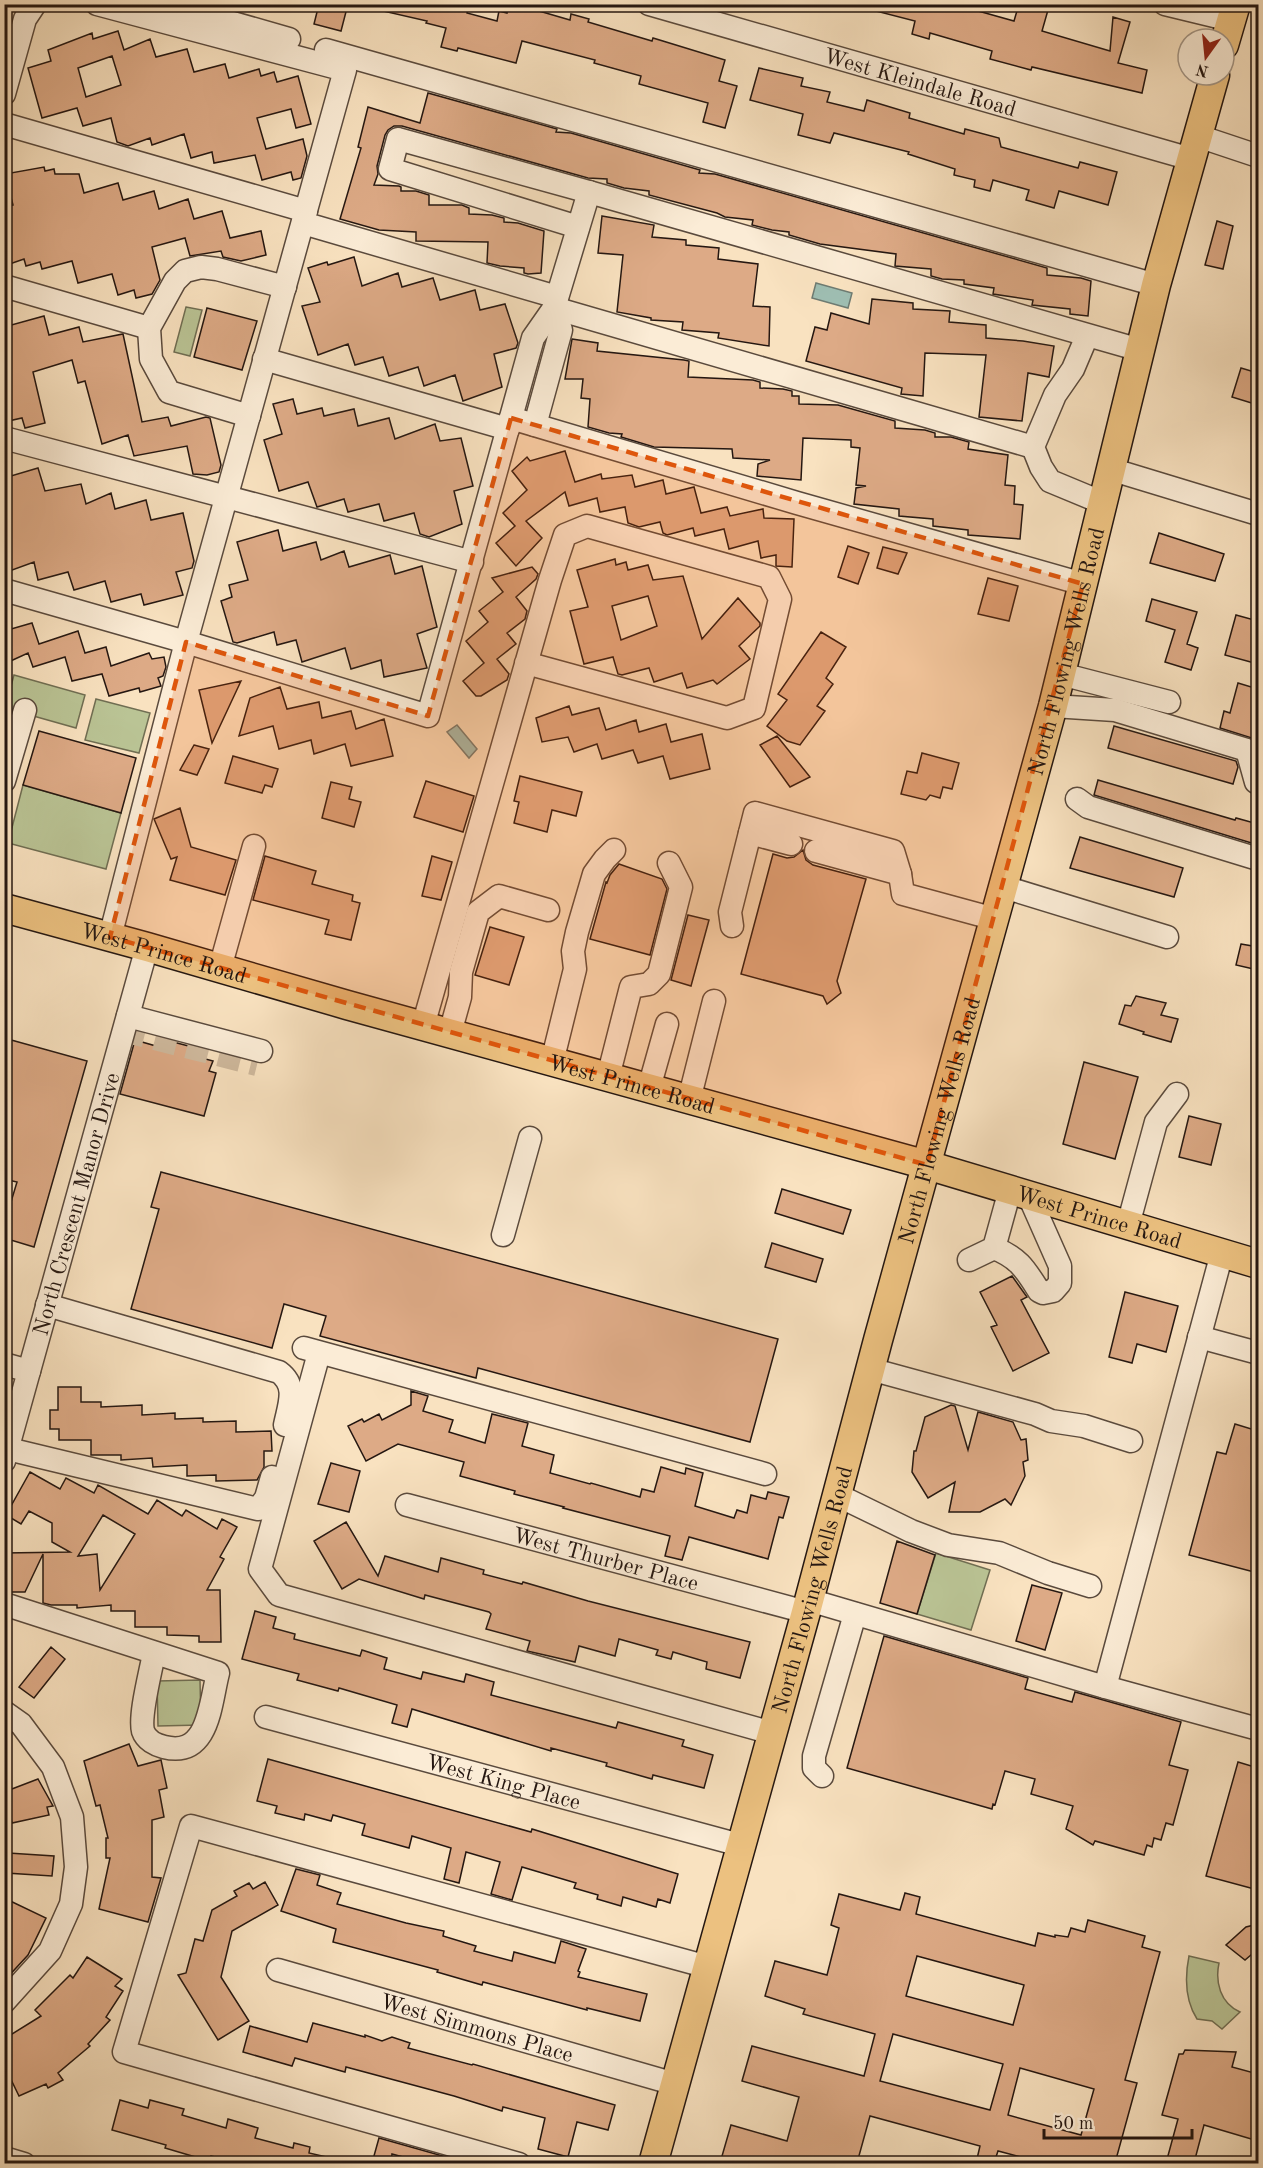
<svg xmlns="http://www.w3.org/2000/svg" width="1263" height="2168" viewBox="0 0 1263 2168" font-family="'Old Standard TT',serif">
<rect width="100%" height="100%" fill="#f9e2c0"/>
<filter id="stains"><feTurbulence type="fractalNoise" baseFrequency=".00333" numOctaves="4"/><feColorMatrix values="0 0 0 0 .2 0 0 0 0 .09 0 0 0 0 .02 0 0 0 .5 -.17"/></filter>
<radialGradient id="worn" r=".72"><stop offset=".6" stop-color="#630" stop-opacity="0"/><stop offset="1" stop-color="#630" stop-opacity=".3"/></radialGradient>
<!-- green -->
<path fill="#bac495" stroke="#706e53" stroke-width="1.5" d="M186,307L202,310L190,356L174,352Z
M14,675L85,695L76,728L5,708Z
M96,699L150,713L139,753L85,740Z
M23,785L121,813L106,869L8,843Z
M936,1553L990,1570L971,1630L917,1614Z
M200,1680L201,1725L158,1726L157,1681Z
M1189,1956L1219,1963C1215,1982 1220,2003 1240,2012L1222,2029L1212,2021L1197,2019C1185,2000 1185,1976 1189,1956Z"/>
<!-- water -->
<path fill="#9ebeb2" stroke="#6e7b72" stroke-width="1.5" d="M816,283L852,293L848,308L812,298Z
M457,725L477,749L469,758L447,732Z"/>
<!-- building -->
<path fill="#ddaa86" stroke="#251711" stroke-width="1.5" fill-rule="evenodd" d="M319,4H348L341,31L314,24Z
M384,4H469L467,13L497,21L499,11L507,13L509,4H515L570,20L571,14L589,19L588,22L652,41L653,38L725,60L719,81L737,86L725,128L703,122L708,103L639,84L641,76L594,63L595,60L522,41L516,63L458,48L457,51L441,47L446,28L426,23L427,21L383,11Z
M873,4H973L971,9L1014,21L1019,4H1028L1048,10L1042,31L1110,51L1113,17L1130,22L1118,63L1147,70L1142,93L1032,67L1031,70L990,59L992,51L930,33L929,39L912,34L915,21L872,10Z
M118,31L124,50L150,39L156,57L187,49L194,72L225,64L229,78L259,69L261,76L274,72L277,82L298,76L311,124L296,128L291,109L257,118L266,149L303,139L307,156L301,178L293,180L291,172L262,180L255,155L214,163L212,152L191,158L184,134L152,145L150,138L128,146L117,142L111,118L83,126L77,108L42,118L28,68L51,61L48,50L92,33L93,39ZM112,56L121,85L86,97L78,68Z
M759,68L803,78L801,86L830,92L827,102L864,111L867,100L910,113L909,118L964,134L965,129L999,138L1001,147L1078,168L1080,162L1117,172L1108,205L1059,191L1054,208L1026,200L1029,190L993,180L990,191L974,187L975,180L954,175L955,169L908,154L909,152L834,133L830,143L798,135L803,114L750,100Z
M428,93L557,129L556,132L571,133L700,170L699,173L715,174L1047,268V275L1081,278L1091,281L1088,316L1070,314V309L1032,305L1033,300L993,294L994,288L964,284V280L942,279L931,276V269L895,266L896,254L820,244L789,235V232L772,230L752,225L753,220L725,217L717,213L649,195V191L624,188L607,183V179L588,178L402,126H394L388,130L385,135L377,166L378,174L374,185L399,186L401,187V191H416L429,195V205H462L469,208V214L492,215L504,218V222L518,223L544,231L541,273L528,274L524,273V268L500,266L487,263L488,242L416,241V232L379,230L340,219L361,148L358,147L368,107L420,123Z
M44,167L45,171L54,169L55,174H79L84,193L118,183L123,200L154,191L159,209L188,199L194,219L222,211L230,238L261,231L266,255L241,261L223,257L221,251L190,256L185,238L152,247L160,280L152,294L136,298L134,290L118,295L112,274L78,283L72,261L42,269L40,262L26,266L24,259L4,266V208L13,205L5,174Z
M602,216L654,225L652,237L686,240V245L719,248L718,259L758,264L753,306L770,307L769,346L718,338L719,333L682,330L683,322L651,320V318L617,312L623,255L598,253Z
M1217,221L1233,226L1223,269L1205,265Z
M354,257L362,286L398,273L402,287L433,278L440,300L475,290L480,310L505,304L518,343L516,348L494,354L502,387L463,401L455,375L424,386L418,367L389,376L383,357L355,365L348,344L318,355L302,306L320,302L308,268L327,262L328,265Z
M872,299L913,303V309L950,311L949,322L986,325V338L1023,341L1054,346L1049,377L1028,373L1022,421L979,417L986,355L925,353L923,396L901,394L902,388L806,361L815,327L827,330L831,313L869,324Z
M207,308L257,321L242,370L194,357Z
M44,316L49,335L79,327L83,342L123,334L142,422L168,417L171,426L206,417L210,418L221,465L219,472L207,475L193,474L187,446L134,456L128,435L102,444L85,381L78,383L72,360L33,372L45,423L25,428L22,418L4,422V327Z
M572,339L598,343L597,351L684,360L689,361L688,377L753,380L760,382V388L783,389L792,391V396H799V404L838,405L895,421V428L925,430L935,433V437H951L969,442L968,449L1008,455L1005,485L1015,486L1014,504L1023,505L1020,539L968,535V530L933,526V519L899,516V509L854,504L856,488L866,486L856,485L860,448L851,447V440L803,438L801,480L757,476L758,464L770,460L733,458L732,449L654,447L621,437L622,434L609,433L588,427L590,399L581,398L583,379H565Z
M1241,368L1258,373V405L1232,397Z
M293,399L297,414L322,408L324,416L354,409L358,426L389,418L395,439L435,424L440,441L461,438L473,486L454,491L462,524L429,537L420,534L414,513L384,521L379,504L348,512L344,499L317,507L308,482L279,491L264,440L282,434L273,404Z
M565,451L575,482L601,474L602,479L632,475L635,487L663,480L666,494L694,487L701,513L727,507L730,516L763,509L764,518L794,519L792,567L776,566V555L761,558L758,541L729,549L724,529L695,536L693,528L667,535L663,533L660,522L639,527L628,523L625,507L600,512L597,498L569,506L565,492L526,521L542,538L516,566L496,543L515,526L503,513L527,490L512,471L527,457L530,461Z
M38,468L45,491L81,484L86,504L111,493L115,509L146,500L151,520L183,513L194,561L192,568L176,572L183,595L144,605L141,594L111,602L105,581L74,590L68,572L38,580L34,562L4,573V478Z
M278,530L283,551L316,542L321,560L344,551L349,567L390,555L395,574L422,566L437,627L417,634L427,668L384,677L381,660L351,669L345,648L302,662L296,640L277,645L274,632L237,643L233,642L221,601L232,597L229,585L248,580L237,542Z
M1159,533L1224,554L1215,581L1150,563Z
M848,546L869,553L858,584L838,577Z
M883,547L907,553L898,574L877,568Z
M615,559L616,565L626,562L628,570L648,565L653,580L683,576L702,639L738,598L760,623V626L739,646L750,659L717,684L713,680L687,688L682,673L654,682L649,668L622,675L618,674L613,657L584,664L570,611L588,607L577,570ZM648,596L657,626L621,640L612,606Z
M532,567L538,574L536,579L516,597L527,611L525,619L507,633L516,644L497,659L509,674L507,680L481,696H476L463,681L484,663L466,641L488,622L479,611L503,592L492,578Z
M988,578L1018,586L1009,621L978,614Z
M1152,599L1197,612L1187,644L1198,648L1191,670L1165,662L1175,630L1146,621Z
M1236,615L1258,621V664L1225,655Z
M32,623L39,644L78,631L85,653L106,647L111,666L149,653L152,659L164,657L166,667L163,676L158,678L161,686L140,692L139,688L109,696L102,674L72,681L65,657L33,667L28,653L4,664V631Z
M821,632L846,647L826,678L833,684L817,706L825,711L800,745L787,741L767,726L787,700L778,694Z
M241,681L212,743L199,690Z
M1238,683L1258,689V740L1220,728L1224,711L1230,713Z
M280,687L287,709L319,702L322,718L351,711L356,729L384,719L393,756L351,766L345,744L314,754L311,740L279,749L273,726L239,736L250,698Z
M569,706L572,715L599,708L606,730L636,720L639,732L666,724L671,742L702,734L710,769L670,779L663,756L638,763L633,750L602,759L597,744L574,752L568,737L542,742L536,718Z
M1114,726L1236,761L1238,767L1233,784L1108,748Z
M39,731L136,758L121,813L23,785Z
M777,736L810,777L790,787L760,745Z
M194,745L209,749L197,775L180,770Z
M922,753L959,763L952,789L943,787L940,798L930,795L926,800L901,794L907,771L917,773Z
M233,756L278,769L272,787L265,785L262,793L225,783Z
M520,776L582,792L576,816L552,810L547,832L514,823L519,802L514,801Z
M1098,780L1235,820L1236,818L1258,824V845L1094,795Z
M426,781L474,796L463,832L414,817Z
M331,782L352,787L349,799L361,802L354,827L322,818Z
M180,808L191,847L236,860L225,895L170,880L177,857L171,859L154,819Z
M1080,837L1183,868L1174,897L1070,868Z
M803,850L806,860L813,865L866,879L837,981L841,993L827,1004L823,996L741,974L773,854L787,858L794,857Z
M265,856L316,871L312,884L353,895L352,901L360,903L351,940L325,934L329,920L253,900Z
M432,856L452,862L441,900L422,896Z
M619,864L662,879L667,889L650,955L590,939L606,882L607,883L610,875Z
M688,915L709,920L691,986L671,980Z
M490,927L524,937L509,985L475,975Z
M1241,944L1258,947V970L1236,965Z
M1136,996L1166,1003L1161,1015L1178,1019L1171,1042L1143,1034L1144,1032L1119,1024L1125,1005L1131,1006Z
M4,1038L87,1061L34,1247L4,1238V1225L17,1182L4,1179Z
M158,1038L200,1049L198,1057L213,1061L209,1071L216,1073L204,1116L120,1094L135,1040L156,1046Z
M1084,1062L1138,1077L1115,1159L1063,1144Z
M1189,1116L1221,1124L1211,1165L1179,1157Z
M161,1172L778,1339L750,1442L478,1368L476,1378L320,1336L326,1316L284,1304L272,1348L131,1309L159,1209L151,1207Z
M782,1189L851,1210L843,1234L775,1213Z
M772,1243L823,1259L816,1282L765,1267Z
M1012,1276L1027,1297L1021,1300L1049,1353L1013,1371L991,1327L997,1325L980,1292Z
M1125,1292L1178,1306L1166,1352L1137,1344L1132,1363L1109,1357Z
M58,1387H81V1402H101V1407L142,1405V1415L175,1413V1419L203,1418V1422L236,1421V1432L271,1431L272,1451H264V1467L257,1480L216,1481V1475L187,1476V1465L153,1467L152,1458L121,1460V1455H91V1440H59V1429H50V1410H58Z
M411,1391L428,1396L423,1411L453,1420L449,1432L485,1443L492,1414L528,1423L522,1446L554,1455L550,1473L590,1484L591,1483L640,1497L642,1489L654,1492L661,1467L685,1474L686,1468L703,1473L695,1506L734,1518L737,1510L747,1513L751,1495L766,1499L768,1492L789,1497L783,1518L779,1517L768,1559L689,1537L682,1560L665,1556L670,1536L563,1508L564,1507L514,1494L515,1491L460,1476L464,1462L398,1444L366,1461L348,1426L362,1419L364,1422L379,1414L382,1420L411,1405Z
M951,1405L955,1406L968,1450L978,1412L1013,1422L1021,1440L1026,1439L1028,1460L1023,1462L1025,1476L1011,1505L1005,1499L980,1512H949L955,1482L928,1498L912,1472L914,1451H916L925,1417Z
M1235,1424L1258,1431V1573L1189,1555L1217,1452L1226,1454Z
M331,1463L360,1471L349,1512L318,1504Z
M30,1472L60,1489L66,1478L94,1493L98,1485L148,1514L157,1500L182,1516L186,1510L217,1529L222,1519L237,1527L220,1557L224,1559L207,1590H220L221,1642H199V1636L167,1635V1627H135V1611H111V1605L77,1608V1605H51L43,1603V1554L25,1592H10V1582H4V1553L70,1552L52,1542V1523L29,1511L21,1524L6,1515ZM103,1515L135,1534L100,1590L97,1554L78,1556Z
M346,1522L378,1576L385,1556L438,1572L441,1558L484,1570L483,1574L522,1584L523,1582L588,1601L750,1642L740,1678L706,1669L707,1662L673,1652L671,1659L656,1655L658,1650L619,1639L615,1656L579,1646L575,1662L549,1656L527,1651L530,1641L486,1629L491,1614L489,1612L425,1595L424,1599L359,1579L342,1589L314,1541Z
M897,1541L935,1555L917,1614L880,1603Z
M1032,1585L1062,1593L1045,1650L1016,1641Z
M255,1611L276,1617L273,1628L295,1634L294,1639L360,1656L362,1650L387,1658L384,1669L421,1679L423,1672L464,1682L466,1674L494,1682L491,1695L616,1728L618,1722L684,1740L682,1746L713,1755L704,1788L653,1775L652,1779L606,1766L607,1763L551,1748V1751L412,1709L407,1727L392,1723L397,1705L339,1688L338,1691L297,1680L299,1674L242,1659Z
M884,1636L1028,1678L1025,1689L1072,1702L1075,1692L1181,1722L1169,1765L1188,1770L1173,1825L1166,1823L1161,1840L1154,1838L1152,1847L1147,1845L1144,1855L1095,1841L1093,1845L1066,1829L1073,1806L1031,1794L1035,1779L1005,1771L995,1805L993,1804L992,1809L847,1768Z
M51,1647L65,1659L34,1698L19,1687Z
M129,1744L138,1766L161,1760L167,1788L159,1790L164,1817L152,1820V1877L161,1878L148,1922L99,1909L110,1858H106V1838H108L100,1805L96,1806L84,1761Z
M268,1759L531,1832L532,1829L678,1874L670,1903L658,1899L656,1907L623,1897L621,1906L597,1899L598,1895L574,1888L576,1883L522,1867L512,1900L491,1894L500,1862L466,1852L459,1883L444,1879L451,1848L412,1836L409,1848L362,1835L365,1824L333,1815L331,1821L305,1814L304,1820L275,1813L277,1806L257,1801Z
M1238,1762L1258,1768V1890L1206,1876Z
M38,1779L53,1806L47,1807L49,1815L12,1823L4,1792Z
M8,1853L54,1856L52,1876L6,1873Z
M296,1869L320,1875L317,1885L341,1893L337,1904L406,1923L444,1931L443,1936L476,1946L474,1951L512,1961L514,1952L555,1963L561,1941L586,1949L578,1971L580,1972L578,1977L647,1994L640,2021L587,2008V2010L483,1982L482,1985L437,1972L438,1970L333,1942L336,1929L281,1911Z
M265,1882L278,1905L232,1931L221,1977L249,2021L218,2040L178,1975L186,1973L195,1939L203,1941L212,1910L237,1896L234,1891L249,1883L253,1889Z
M905,1893L920,1897L916,1914L1035,1946L1038,1933L1055,1937V1935L1068,1937L1071,1928L1085,1932L1088,1920L1145,1936L1142,1947L1160,1952L1125,2080L1137,2083L1115,2163H1044L998,2151L994,2163H976L980,2146L870,2116L857,2163H720L731,2125L787,2141L799,2097L742,2081L752,2046L864,2076L875,2034L803,2014L805,2009L765,1996L775,1961L827,1975L839,1928L831,1925L839,1894L900,1910ZM917,1956L1024,1985L1013,2025L906,1996ZM893,2034L1003,2064L990,2110L880,2081ZM1020,2068L1094,2089L1081,2135L1008,2115Z
M4,1898L46,1918L28,1955L4,1981Z
M1258,1924V1949L1245,1960L1226,1945L1246,1927Z
M87,1957L122,1979L115,1986L123,1991L106,2017L110,2020L88,2044L90,2046L58,2073L63,2080L48,2088L46,2084L19,2096L4,2065V2039L41,2016L35,2010L70,1975L73,1978Z
M313,2023L365,2037V2035L382,2041L392,2037L410,2043L408,2048L472,2065L473,2064L615,2105L608,2130L577,2122L568,2157L538,2149L545,2118L503,2107L502,2111L454,2096L346,2067L345,2072L295,2058L292,2066L243,2052L250,2026L307,2042Z
M1185,2050L1236,2052L1232,2067L1258,2074V2141L1204,2125L1194,2163H1166L1178,2119L1162,2115L1179,2054H1183Z
M120,2100L148,2108L150,2100L184,2109L182,2115L226,2128L228,2119L258,2128L255,2138L293,2148L294,2143L310,2147L309,2153L331,2158L330,2163H236L211,2156L209,2161L165,2148L166,2145L112,2130Z
M379,2138L464,2162V2163H425L392,2154L391,2163H372Z"/>
<g fill="none" stroke-linecap="round" stroke-linejoin="round">
<!-- minor-tunnel -->
<path stroke="#cfb99d" stroke-width="22" stroke-dasharray="22 11" stroke-linecap="butt" d="M123,1031L257,1065"/>
<!-- minor casing -->
<g stroke="#5a4a3d" stroke-width="25">
<g id="minor">
<path d="M97,4L345,70L186,642L110,937"/>
<path d="M166,4L289,39"/>
<path id="s1" d="M649,4L1191,159"/>
<path d="M1165,4L1231,20"/>
<path d="M326,50L1156,285"/>
<path d="M4,94L25,19L35,4"/>
<path d="M4,124L306,211"/>
<path d="M1198,136L1258,156"/>
<path d="M303,223L557,297"/>
<path d="M578,227L390,169L398,139L589,192L1140,350"/>
<path d="M4,286L149,328"/>
<path d="M554,308L1033,447"/>
<path d="M1087,336L1073,369L1055,395L1033,447L1041,467L1050,481L1103,503"/>
<path d="M264,359L508,429"/>
<path d="M249,416L169,392L151,359L149,328L175,281L185,271L201,267L217,269L285,287"/>
<path d="M511,418L797,503L1083,584"/>
<path d="M535,425L561,330L554,308"/>
<path d="M4,438L472,562"/>
<path d="M1110,469L1258,514"/>
<path d="M4,590L186,642L428,716L533,338L554,308L589,192"/>
<path d="M1061,674L1169,702"/>
<path d="M1053,706L1115,710L1247,750L1256,782"/>
<path d="M4,781L25,710"/>
<path d="M1077,799L1088,807L1258,859"/>
<path d="M750,833L791,844"/>
<path d="M816,851L900,874"/>
<path d="M1004,887L1167,937"/>
<path d="M732,926L730,912L755,813L893,851L900,874L903,894L995,919"/>
<path d="M220,968L254,846"/>
<path d="M128,1016L261,1051"/>
<path d="M423,1026L550,580L565,535L587,526L769,577L780,599L754,708L727,718L526,663"/>
<path d="M450,1033L460,997L461,972L478,912L499,896L548,910"/>
<path d="M552,1062L575,969L573,951L577,932L594,874L605,859L614,850"/>
<path d="M608,1077L631,987L649,984L659,974L681,887L669,863"/>
<path d="M649,1088L667,1024"/>
<path d="M689,1100L714,1001"/>
<path d="M1128,1225L1156,1122L1177,1094"/>
<path d="M503,1235L530,1138"/>
<path d="M994,1248C1019,1258 1025,1269 1039,1291L1043,1293L1053,1291L1060,1283V1266L1029,1196"/>
<path d="M969,1260L994,1248L1010,1190"/>
<path d="M47,1305L279,1372C298,1386 289,1405 285,1425"/>
<path d="M1199,1337L1258,1353"/>
<path d="M304,1348L765,1474"/>
<path d="M319,1353L260,1569L279,1595L772,1733"/>
<path d="M4,1364L29,1371"/>
<path d="M870,1369L1035,1414L1051,1421L1084,1426L1131,1441"/>
<path d="M8,1449L258,1509L266,1498L272,1477"/>
<path id="s2" d="M4,1461L147,947"/>
<path d="M837,1495L911,1531L948,1545L999,1553L1048,1573L1090,1586"/>
<path id="s3" d="M407,1505L806,1612"/>
<path d="M809,1600L1105,1687L1258,1729"/>
<path d="M4,1604L218,1673C210,1704 209,1758 164,1747C156,1745 146,1740 143,1731C139,1715 151,1671 154,1653"/>
<path d="M1105,1687L1222,1253"/>
<path d="M4,1712L21,1724L53,1767L72,1817L76,1867L71,1904L50,1951L4,2002"/>
<path id="s4" d="M266,1717L740,1845"/>
<path d="M822,1776L814,1768V1756L855,1614"/>
<path id="s5" d="M278,1970L675,2084"/>
<path d="M4,2158L24,2164"/>
<path d="M519,2164L124,2052L191,1826L708,1967"/>
</g>
</g>
<!-- major casing -->
<g stroke="#251711" stroke-width="31">
<g id="major">
<path d="M1224,45L1236,4"/>
<path id="s6" d="M4,908L147,947L347,1005L927,1165L1258,1264"/>
<path id="s7" d="M653,2164L806,1612L878,1340L1053,706L1156,285L1215,75"/>
</g>
</g>
<!-- minor -->
<use href="#minor" stroke="#fbecd6" stroke-width="22"/>
<!-- major -->
<use href="#major" stroke="#ecc180" stroke-width="28"/>
</g>
<!-- marked area -->
<path fill="#de560c" fill-opacity="0.2" stroke="#de560c" stroke-width="4.5" stroke-dasharray="12 8" stroke-linejoin="round" d="M511,418L1083,584L927,1165L110,937L186,642L428,716Z"/>
<g text-anchor="middle" stroke-width="6" stroke-linejoin="round" paint-order="stroke">
<!-- street labels -->
<g font-size="22" fill="#251711" stroke="#fbecd6">
<text dy="8" stroke="none"><textPath href="#s1" startOffset="282">West Kleindale Road</textPath></text>
<text dy="8" stroke="none"><textPath href="#s7" startOffset="1568">North Flowing Wells Road</textPath></text>
<text dy="8" stroke="none"><textPath href="#s6" startOffset="166">West Prince Road</textPath></text>
<text dy="8" stroke="none"><textPath href="#s6" startOffset="652">West Prince Road</textPath></text>
<text dy="8" stroke="none"><textPath href="#s7" startOffset="1082">North Flowing Wells Road</textPath></text>
<text dy="8" stroke="none"><textPath href="#s2" startOffset="267">North Crescent Manor Drive</textPath></text>
<text dy="8" stroke="none"><textPath href="#s6" startOffset="1138">West Prince Road</textPath></text>
<text dy="8" stroke="none"><textPath href="#s3" startOffset="206">West Thurber Place</textPath></text>
<text dy="8" stroke="none"><textPath href="#s7" startOffset="596">North Flowing Wells Road</textPath></text>
<text dy="8" stroke="none"><textPath href="#s4" startOffset="246">West King Place</textPath></text>
<text dy="8" stroke="none"><textPath href="#s5" startOffset="207">West Simmons Place</textPath></text>
</g>
</g>
<!-- margin -->
<rect width="1263" height="2168" fill="none" stroke="#f9e2c0" stroke-width="24"/>
<rect x="6" y="6" width="1251" height="2156" fill="none" stroke="#251711" stroke-width="3"/>
<rect x="12" y="12" width="1239" height="2144" fill="none" stroke="#251711" stroke-width="1.5"/>
<!-- north arrow -->
<g transform="translate(1206 57) rotate(195)"><circle r="28" fill="#fbecd6" stroke="#a59787" stroke-width="1.5"/>
<path d="M0-4.5L10 22L0 15L-10 22Z" fill="#8f2418"/>
<text y="-9" font-size="16" font-weight="bold" text-anchor="middle" fill="#251711">N</text>
</g>
<!-- scale -->
<path d="M1044 2129v9h148v-9" fill="none" stroke="#251711" stroke-width="3"/>
<text x="1053" y="2129" font-size="18" fill="#251711" stroke="#fbecd6" stroke-width="4.5" paint-order="stroke">50 m</text>
<rect width="100%" height="100%" filter="url(#stains)"/>
<rect width="100%" height="100%" fill="url(#worn)"/>
</svg>
